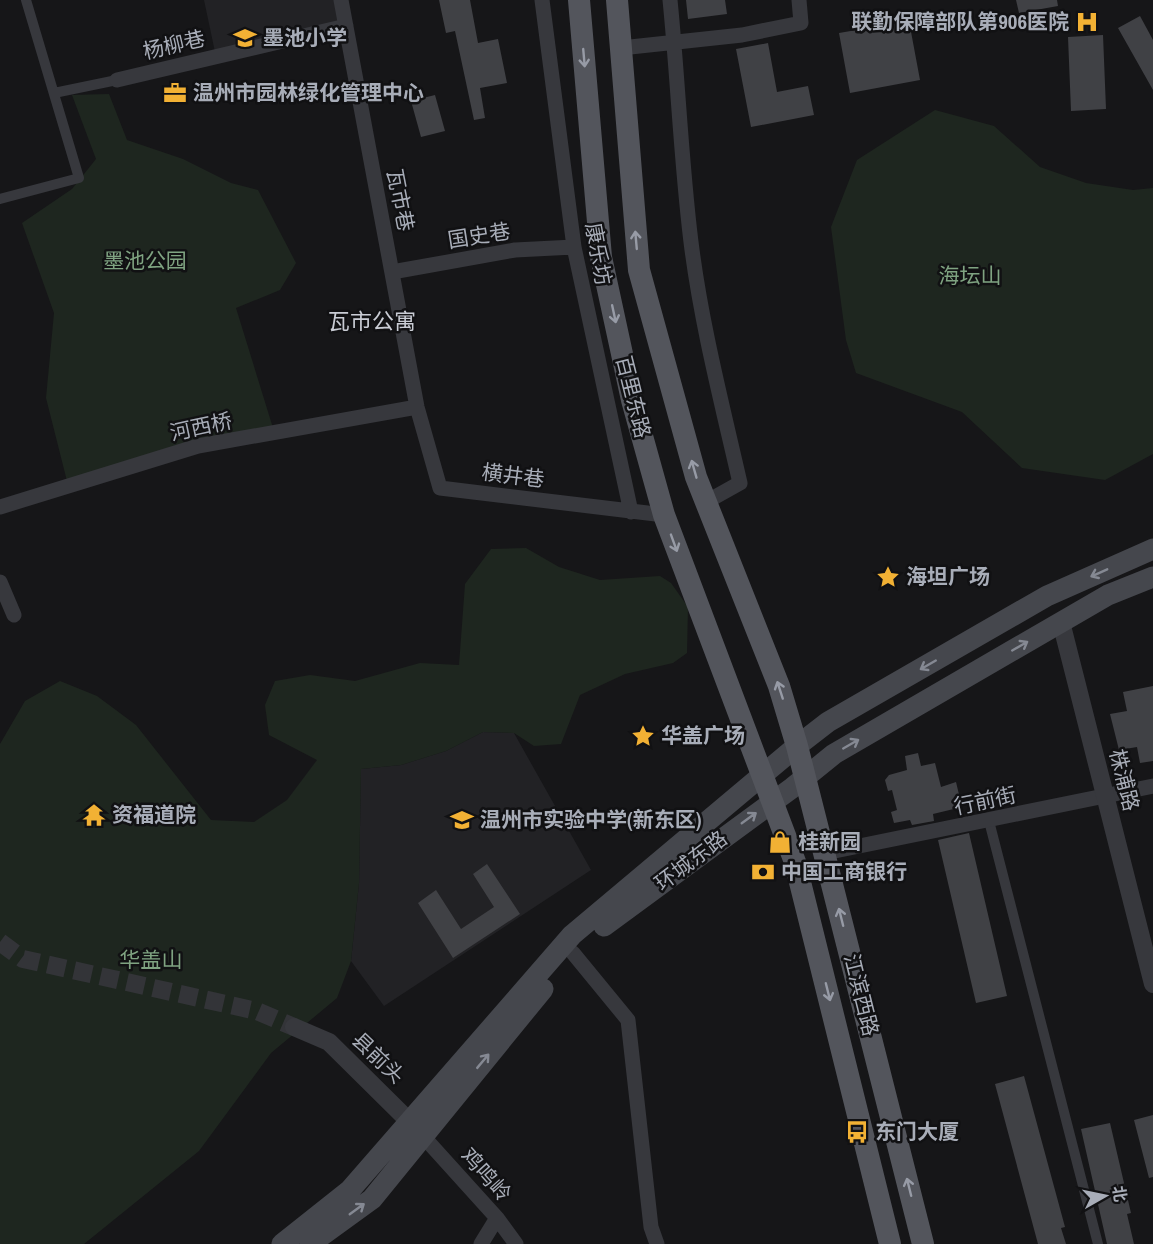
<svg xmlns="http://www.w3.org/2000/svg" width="1153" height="1244" viewBox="0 0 1153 1244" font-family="'Archivo Narrow','Noto Sans SC',sans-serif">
<rect width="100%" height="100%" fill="#161618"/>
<!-- built -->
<path fill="#222225" d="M204,0H334L339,25L215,52Z
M483,732L514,733L591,870L384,1006L351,961L359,883L361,769L401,765L446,751Z"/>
<!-- green -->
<path fill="#1e261f" d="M109,94L127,140L183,159L231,183L258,190L296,263L280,290L236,308L273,428L68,485L46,398L54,313L22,223L72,189L96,159L72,95Z
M935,110L994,126L1040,167L1086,183L1133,190L1153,188V454L1105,480L1022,468L962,412L856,373L846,340L831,227L857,160Z
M526,548L559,567L600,580L660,576L671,583L688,607L687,653L673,663L625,674L580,695L561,744L534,746L514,733L483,732L446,751L401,765L361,769L359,883L351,961L337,998L271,1053L199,1151L84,1244H0V744L25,701L60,681L97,696L136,725L211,820L254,822L287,800L317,760L269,735L265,705L275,681L310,675L355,681L420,663L459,665L465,584L491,549Z"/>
<!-- building -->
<path fill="#404145" d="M439,0H470L478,43L498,39L507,83L480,88L485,118L474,120L455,31L446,33Z
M686,0H725L727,14L688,19Z
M1016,0H1057L1058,6L1019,13Z
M1140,16L1153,40V90L1118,28Z
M909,21L920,80L850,93L839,33Z
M1103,35L1106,109L1071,111L1068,37Z
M768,43L777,92L808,86L814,115L751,127L736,49Z
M435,95L445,131L421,137L411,101Z
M1153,686V761L1140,763L1137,747L1119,750L1110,714L1127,711L1123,692Z
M918,753L921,766L935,763L941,787L956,782L962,807L933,814L934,821L912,825L910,820L894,823L891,812L897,810L892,790L888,791L885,780L889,775L907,770L905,756Z
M969,833L1007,996L976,1003L938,840Z
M487,864L520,914L453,958L418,903L436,890L461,929L494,907L473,874Z
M1024,1076L1065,1227L1061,1228L1066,1244H1038L995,1084Z
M1153,1115V1177L1149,1178L1134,1120Z
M1110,1123L1131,1213L1127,1214L1134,1244H1107L1081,1129Z"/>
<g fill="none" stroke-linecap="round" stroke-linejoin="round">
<!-- tertiary-tunnel -->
<path stroke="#333438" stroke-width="18" stroke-dasharray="18 9" stroke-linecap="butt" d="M0,942L23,959L257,1011L294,1027"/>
<!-- pedestrian -->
<path stroke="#37383d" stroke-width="10" d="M54,93L117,80
M0,199L79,178L26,0
M989,821L1098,1244"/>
<!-- minor -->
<path stroke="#37383d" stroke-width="15" d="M341,0L417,407L440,488L664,515
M542,0L574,247L631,512
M670,0C678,80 681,161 691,242C701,323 722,404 740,483L706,502
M621,48L742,35L801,23L799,0
M117,80L346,26
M392,272L515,250L574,247
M0,507L198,446L417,407
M0,582L14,615
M825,853L1153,786
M573,953L628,1020L651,1227L657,1244
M422,1135L497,1218L516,1244
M481,1244L497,1218"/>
<!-- tertiary -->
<path stroke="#37383d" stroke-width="18" d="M1061,622L1153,984
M294,1027L329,1042L419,1131"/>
<!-- secondary -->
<path stroke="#45474d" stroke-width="21" d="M604,926L792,788L834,754L1108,595L1153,577
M282,1244L350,1190L572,935L797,746L828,722L1047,596L1153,549
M310,1244L372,1199L543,989"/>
<!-- primary -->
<path stroke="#53555c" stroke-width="22" d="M579,0L601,257L632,400L664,515L795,862L890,1244
M617,0L639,270L696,477L779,686L797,746L923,1244"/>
</g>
<!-- one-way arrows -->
<defs><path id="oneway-shaft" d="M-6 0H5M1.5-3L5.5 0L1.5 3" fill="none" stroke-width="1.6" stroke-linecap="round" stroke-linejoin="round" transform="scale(1.5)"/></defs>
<g stroke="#979ba6">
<use href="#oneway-shaft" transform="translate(584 58) rotate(85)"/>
<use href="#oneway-shaft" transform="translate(636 240) rotate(-95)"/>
<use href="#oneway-shaft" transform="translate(614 314) rotate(78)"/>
<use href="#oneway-shaft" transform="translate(694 469) rotate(-106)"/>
<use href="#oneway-shaft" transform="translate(674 543) rotate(70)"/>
<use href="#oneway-shaft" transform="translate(780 690) rotate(-108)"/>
<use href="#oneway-shaft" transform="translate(841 917) rotate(-104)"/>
<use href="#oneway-shaft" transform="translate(828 992) rotate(76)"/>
<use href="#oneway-shaft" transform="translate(909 1187) rotate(-104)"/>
</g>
<g stroke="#858993">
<use href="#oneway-shaft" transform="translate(1099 573) rotate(156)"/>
<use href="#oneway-shaft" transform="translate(1020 646) rotate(-30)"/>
<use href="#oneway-shaft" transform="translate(928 665) rotate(150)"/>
<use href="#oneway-shaft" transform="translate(851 744) rotate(-30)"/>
<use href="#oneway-shaft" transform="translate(749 818) rotate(-36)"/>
<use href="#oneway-shaft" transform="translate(483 1061) rotate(-50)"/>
<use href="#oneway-shaft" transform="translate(357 1209) rotate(-36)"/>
</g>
<!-- icons -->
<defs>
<g id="hospital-bare" transform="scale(1.8)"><path d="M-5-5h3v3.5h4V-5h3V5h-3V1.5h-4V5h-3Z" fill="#f2b134" stroke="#111113" stroke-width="2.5" paint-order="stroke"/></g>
<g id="school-bare" transform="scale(1.8)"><path d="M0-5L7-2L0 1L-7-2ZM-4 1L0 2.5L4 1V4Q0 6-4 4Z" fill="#f2b134" stroke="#111113" stroke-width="2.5" paint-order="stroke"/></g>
<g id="office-bare" transform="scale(1.8)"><path d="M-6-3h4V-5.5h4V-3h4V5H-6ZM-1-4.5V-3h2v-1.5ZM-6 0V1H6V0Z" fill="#f2b134" stroke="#111113" stroke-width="2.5" paint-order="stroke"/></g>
<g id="sight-bare" transform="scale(1.8)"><path d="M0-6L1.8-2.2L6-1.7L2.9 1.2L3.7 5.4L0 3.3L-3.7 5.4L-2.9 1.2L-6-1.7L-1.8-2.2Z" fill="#f2b134" stroke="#111113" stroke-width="2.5" paint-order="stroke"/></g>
<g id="temple-bare" transform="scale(1.8)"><path d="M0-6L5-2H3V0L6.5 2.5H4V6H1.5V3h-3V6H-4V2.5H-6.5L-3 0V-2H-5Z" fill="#f2b134" stroke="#111113" stroke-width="2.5" paint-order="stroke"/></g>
<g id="shop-bare" transform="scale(1.8)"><path d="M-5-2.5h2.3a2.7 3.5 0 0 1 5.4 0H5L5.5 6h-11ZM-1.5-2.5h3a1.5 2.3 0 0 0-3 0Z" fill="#f2b134" stroke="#111113" stroke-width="2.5" paint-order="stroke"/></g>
<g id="bank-bare" transform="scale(1.8)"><path d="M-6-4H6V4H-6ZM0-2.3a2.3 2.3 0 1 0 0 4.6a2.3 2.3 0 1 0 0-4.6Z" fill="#f2b134" stroke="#111113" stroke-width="2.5" paint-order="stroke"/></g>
<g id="bus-bare" transform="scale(1.8)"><path d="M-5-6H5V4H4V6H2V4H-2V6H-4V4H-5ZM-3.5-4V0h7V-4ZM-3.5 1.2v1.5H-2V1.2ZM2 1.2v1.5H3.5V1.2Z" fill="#f2b134" stroke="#111113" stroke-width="2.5" paint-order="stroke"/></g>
</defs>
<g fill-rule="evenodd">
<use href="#hospital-bare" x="1087" y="22"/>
<use href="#school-bare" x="245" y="38"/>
<use href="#office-bare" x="175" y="93"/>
<use href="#sight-bare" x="888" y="577"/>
<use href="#sight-bare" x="643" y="736"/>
<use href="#temple-bare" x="94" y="815"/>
<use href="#school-bare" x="462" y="820"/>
<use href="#shop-bare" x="780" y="842"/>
<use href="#bank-bare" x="763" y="872"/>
<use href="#bus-bare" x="857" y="1132"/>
</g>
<g text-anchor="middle" stroke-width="5" stroke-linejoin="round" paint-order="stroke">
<!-- poi labels -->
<g font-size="21" font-weight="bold" fill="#a8adb8" stroke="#111113" text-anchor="start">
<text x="1069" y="29" text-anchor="end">联勤保障部队第906医院</text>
<text x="263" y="45">墨池小学</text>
<text x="193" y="100">温州市园林绿化管理中心</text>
<text x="906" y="584">海坦广场</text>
<text x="661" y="743">华盖广场</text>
<text x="112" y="822">资福道院</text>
<text x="480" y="827">温州市实验中学(新东区)</text>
<text x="798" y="849">桂新园</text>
<text x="781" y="879">中国工商银行</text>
<text x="875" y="1139">东门大厦</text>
</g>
<!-- street labels -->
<g font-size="21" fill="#a8adb8" stroke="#111113">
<text transform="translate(174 45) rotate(-13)" y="7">杨柳巷</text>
<text transform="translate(400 200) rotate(79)" y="7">瓦市巷</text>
<text transform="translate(479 236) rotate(-9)" y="7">国史巷</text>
<text transform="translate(598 254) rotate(80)" y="7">康乐坊</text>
<text transform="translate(633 397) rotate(76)" y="7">百里东路</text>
<text transform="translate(201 427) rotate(-12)" y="7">河西桥</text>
<text transform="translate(513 476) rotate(7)" y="7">横井巷</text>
<text transform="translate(1124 780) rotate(76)" y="7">株浦路</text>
<text transform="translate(985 801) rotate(-12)" y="7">行前街</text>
<text transform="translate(691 861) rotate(-37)" y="7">环城东路</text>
<text transform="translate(861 995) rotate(76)" y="7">江滨西路</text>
<text transform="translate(378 1058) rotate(44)" y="7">县前头</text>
<text transform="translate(486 1175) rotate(48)" y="7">鸡鸣岭</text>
</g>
<!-- park labels -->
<g font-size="21" fill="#7fa381" stroke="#111113">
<text x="145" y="268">墨池公园</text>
<text x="970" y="283">海坛山</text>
<text x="151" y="967">华盖山</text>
</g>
<!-- neighbourhood labels -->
<g font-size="22" fill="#c9ccd4" stroke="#111113">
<text x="372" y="329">瓦市公寓</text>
</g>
</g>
<!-- north arrow -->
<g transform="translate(1105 1196) rotate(81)" stroke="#111113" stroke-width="4.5" paint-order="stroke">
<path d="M0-4.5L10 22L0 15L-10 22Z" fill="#a8adb8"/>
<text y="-9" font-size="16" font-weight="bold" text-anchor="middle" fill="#a8adb8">北</text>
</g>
</svg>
